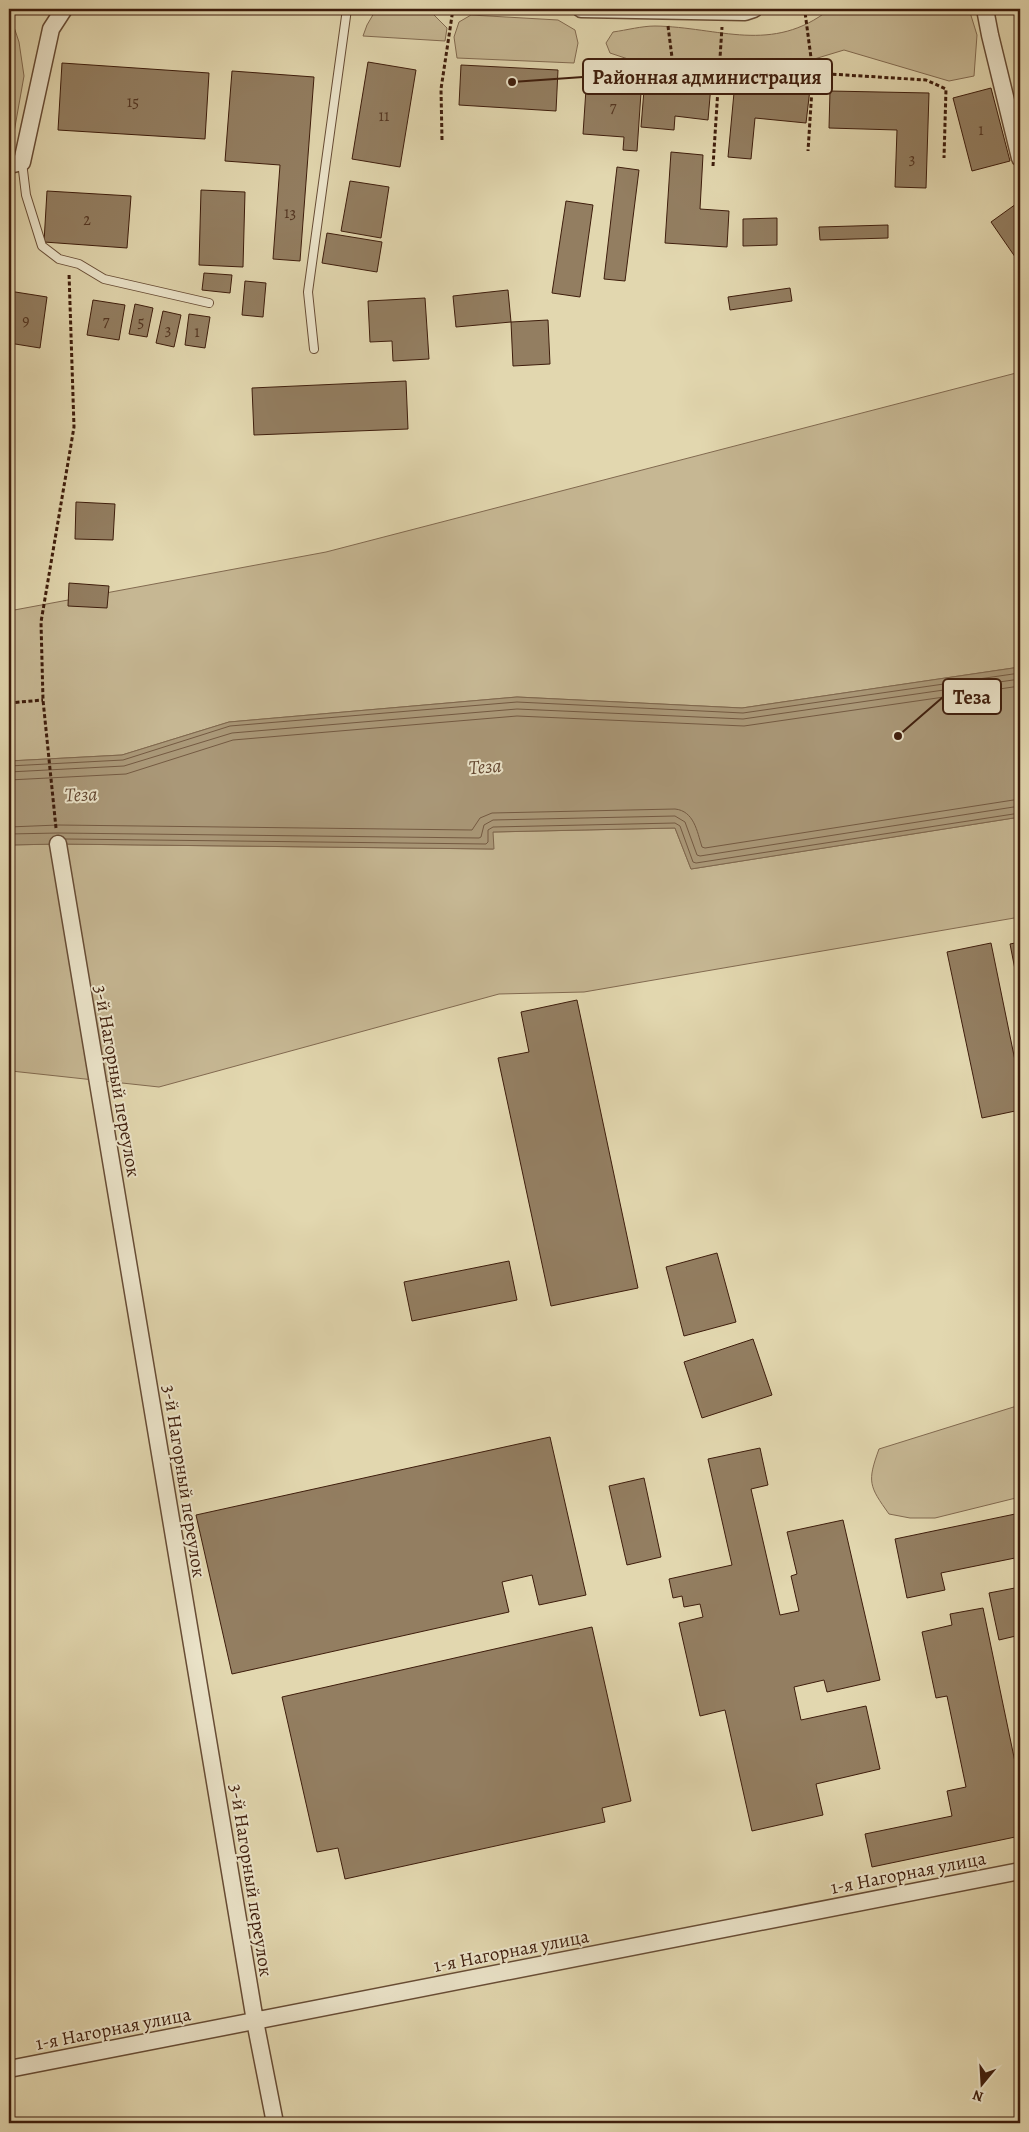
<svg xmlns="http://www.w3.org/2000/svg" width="1029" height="2132" viewBox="0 0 1029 2132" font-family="Alegreya,serif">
<rect width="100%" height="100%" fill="#e2d7af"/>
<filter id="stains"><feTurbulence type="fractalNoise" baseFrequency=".004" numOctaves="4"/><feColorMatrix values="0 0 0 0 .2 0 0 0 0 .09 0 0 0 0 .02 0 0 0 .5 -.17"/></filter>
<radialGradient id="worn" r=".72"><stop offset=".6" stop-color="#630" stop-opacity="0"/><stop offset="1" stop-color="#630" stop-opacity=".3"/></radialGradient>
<!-- green -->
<path fill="#c6b793" stroke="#826a50" d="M830,9H969L977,35L974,76L949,81L844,50L778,70L748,71L680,61L631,60L610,53L606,43L613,32C627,30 642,26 655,26C719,27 772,55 830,9Z
M9,12L19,42L24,76L13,138L9,145Z
M374,13L433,14L447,28L445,41L363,36L367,25Z
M471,15L558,20L575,30L578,43L574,63L457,58L454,37L459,22Z
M1020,372V667L742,708L517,697L229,722L122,755L9,761V611L326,552Z
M1020,817V917L584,992L499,994L159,1087L11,1071L9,1073V845L58,844L493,849L492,832L675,828L691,869Z
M1020,1405V1497L935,1518H910L889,1514C869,1486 867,1482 879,1449Z"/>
<!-- water -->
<path fill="#aa9878" stroke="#7f674d" d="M1020,667V817L691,869L675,828L493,832L494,849L58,844L9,845V761L122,755L229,722L517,697L742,708Z"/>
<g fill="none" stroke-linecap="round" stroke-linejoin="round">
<!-- shore -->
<path stroke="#745a42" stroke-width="1" d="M9,766L123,760L230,726L517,702L743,713L1020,673
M9,772L124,766L232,733L517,709L743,719L1020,679
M9,780L126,774L233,740L517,716L744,726L1020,686
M9,827L58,825L472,830L480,818L492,813L675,809C694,811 697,831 702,847L705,848L1020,799
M9,834L58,833L479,838L481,837L484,825L493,820L675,816L685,822L697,855L700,856L1020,806
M66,839L486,844L488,842V830L493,827L675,823L680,826L693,862L696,863L1020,813"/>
</g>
<!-- building -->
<path fill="#937e61" stroke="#3e1d0c" d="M368,62L416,70L400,167L352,159Z
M62,63L209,73L205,139L58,130Z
M461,65L558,70L556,111L459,105Z
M232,71L314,77L300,261L273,259L280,165L225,161Z
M587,74L642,78L637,151L623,150L624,137L583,134Z
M645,78L711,85L708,120L675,116L674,130L641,127Z
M735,82L810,89L806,123L755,118L751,159L728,157Z
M991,88L1010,161L972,171L953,98Z
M830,91L929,93L926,188L895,187L897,130L829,128Z
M671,152L703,155L700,209L729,211L727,247L665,243Z
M617,167L639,170L625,281L604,279Z
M350,181L389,187L381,238L341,231Z
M201,190L245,192L243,267L199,265Z
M47,191L131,196L127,248L44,242Z
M566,201L593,205L580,297L552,293Z
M1016,204L1020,210V264L991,222Z
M777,218V245L743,246V219Z
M888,225V238L820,240L819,227Z
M327,233L382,242L377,272L322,263Z
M204,273L232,275L230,293L202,290Z
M245,281L266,283L263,317L242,315Z
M790,288L792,301L730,310L728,297Z
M508,290L511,322L456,327L453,296Z
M9,291L47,297L40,348L9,343Z
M425,298L429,359L393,361L392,341L370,342L368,301Z
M93,300L125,305L119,340L87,335Z
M135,304L153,308L147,337L129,334Z
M163,311L181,315L174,347L156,343Z
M189,314L210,317L205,348L185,345Z
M548,320L550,364L513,366L511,322Z
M406,381L408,429L254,435L252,388Z
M9,423H14L12,452H9Z
M76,502L115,504L113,540L75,539Z
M69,583L109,586L107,608L68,606Z
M1020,942V995L1010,944Z
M991,943L1020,1085V1110L982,1118L947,952Z
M577,1000L638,1288L551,1306L498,1058L529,1052L521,1012Z
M717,1253L736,1322L684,1336L666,1267Z
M509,1261L517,1300L412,1321L404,1282Z
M753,1339L772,1395L702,1418L684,1362Z
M550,1437L586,1595L539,1605L532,1575L502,1582L509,1612L232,1674L196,1515Z
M760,1448L768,1485L751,1489L780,1615L799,1611L791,1576L797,1574L787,1532L843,1520L880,1680L827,1692L824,1680L794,1687L801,1720L866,1706L880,1769L816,1784L823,1815L752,1831L725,1710L700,1716L679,1623L703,1617L700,1604L684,1607L682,1596L673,1598L669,1579L732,1565L708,1459Z
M644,1478L661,1557L627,1565L609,1486Z
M1020,1513V1557L941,1573L945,1590L907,1598L895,1539Z
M1020,1587V1635L999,1640L989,1593Z
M983,1608L1020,1786V1836L872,1867L865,1834L952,1816L947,1791L966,1787L947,1696L936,1698L922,1632L952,1625L950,1614Z
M592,1627L631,1801L602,1808L605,1822L345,1879L338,1848L317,1852L282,1697Z"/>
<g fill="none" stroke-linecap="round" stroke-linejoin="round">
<!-- lane casing -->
<g stroke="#674c35" stroke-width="10">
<path id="lane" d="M22,162L26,195L42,246L59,259L79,264L104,279L209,303
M314,349L308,292L347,9"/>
</g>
<!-- street casing -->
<g stroke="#674c35" stroke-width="19">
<path id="street" d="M581,9L745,12L754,9
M985,9L990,35L1020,158
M9,165L22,162L51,29L64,9
M58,844L255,2021L275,2123
M9,2069L1020,1871"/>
</g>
<!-- path -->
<path stroke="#3e1d0c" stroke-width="3" stroke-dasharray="4 2.5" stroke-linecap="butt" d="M801,9L805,12L813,73L808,151
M668,26L675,81
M813,73L926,80L946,89L944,158
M442,140L441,89L453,9
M713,166L722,27
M9,703L43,700
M56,828L43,700L41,622L74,427L69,273"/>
<!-- lane -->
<use href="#lane" stroke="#ece5cb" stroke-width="8"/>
<!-- street -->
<use href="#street" stroke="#ece5cb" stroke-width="16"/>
</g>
<g text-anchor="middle" stroke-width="4" stroke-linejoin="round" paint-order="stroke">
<!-- number labels -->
<g font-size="16" fill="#533521">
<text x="133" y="107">15</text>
<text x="613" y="112">7</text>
<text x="384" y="121">11</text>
<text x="981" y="135">1</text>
<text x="912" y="164">3</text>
<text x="290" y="218">13</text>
<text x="87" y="225">2</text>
<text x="26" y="326">9</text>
<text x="106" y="326">7</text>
<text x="141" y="327">5</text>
<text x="168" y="335">3</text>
<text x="197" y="337">1</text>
</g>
<!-- street labels -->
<g font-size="19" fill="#3e1d0c" stroke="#ece5cb">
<text transform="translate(118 1081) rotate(80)" y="7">3-й Нагорный переулок</text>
<text transform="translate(185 1481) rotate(81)" y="7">3-й Нагорный переулок</text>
<text transform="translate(908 1872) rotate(-11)" y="7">1-я Нагорная улица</text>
<text transform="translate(252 1880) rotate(81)" y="7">3-й Нагорный переулок</text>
<text transform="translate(511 1950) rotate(-11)" y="7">1-я Нагорная улица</text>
<text transform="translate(113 2028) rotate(-11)" y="7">1-я Нагорная улица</text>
</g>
<!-- water labels -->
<g font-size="20" font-style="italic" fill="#644832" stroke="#ece5cb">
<text transform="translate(485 766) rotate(-4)" y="7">Теза</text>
<text transform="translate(81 794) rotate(-2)" y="7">Теза</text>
</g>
</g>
<!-- callouts -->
<path fill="none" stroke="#3e1d0c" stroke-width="2" d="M512 82L583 77M898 736L943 697"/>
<g fill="#3e1d0c" stroke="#ece5cb" stroke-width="2">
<circle cx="512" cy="82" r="5"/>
<circle cx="898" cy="736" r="5"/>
</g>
<g fill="#ece5cb" stroke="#3e1d0c" stroke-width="2">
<rect x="583" y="59" width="249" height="35" rx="5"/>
<rect x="943" y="679" width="58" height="35" rx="5"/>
</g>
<g font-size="20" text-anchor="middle" font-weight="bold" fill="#3e1d0c">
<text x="707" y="84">Районная администрация</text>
<text x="972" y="704">Теза</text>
</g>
<!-- margin -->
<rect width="1029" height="2132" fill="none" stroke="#e2d7af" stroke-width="30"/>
<rect x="10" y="10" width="1009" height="2112" fill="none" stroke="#3e1d0c" stroke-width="2.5"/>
<rect x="15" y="15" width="999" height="2102" fill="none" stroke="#3e1d0c"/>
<!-- north arrow -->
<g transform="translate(982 2084) rotate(198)" stroke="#ece5cb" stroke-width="4" paint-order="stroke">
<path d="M0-4L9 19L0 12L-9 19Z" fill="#3e1d0c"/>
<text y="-8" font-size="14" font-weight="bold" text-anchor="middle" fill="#3e1d0c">N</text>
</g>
<rect width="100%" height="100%" filter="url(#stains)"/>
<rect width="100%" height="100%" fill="url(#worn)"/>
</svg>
